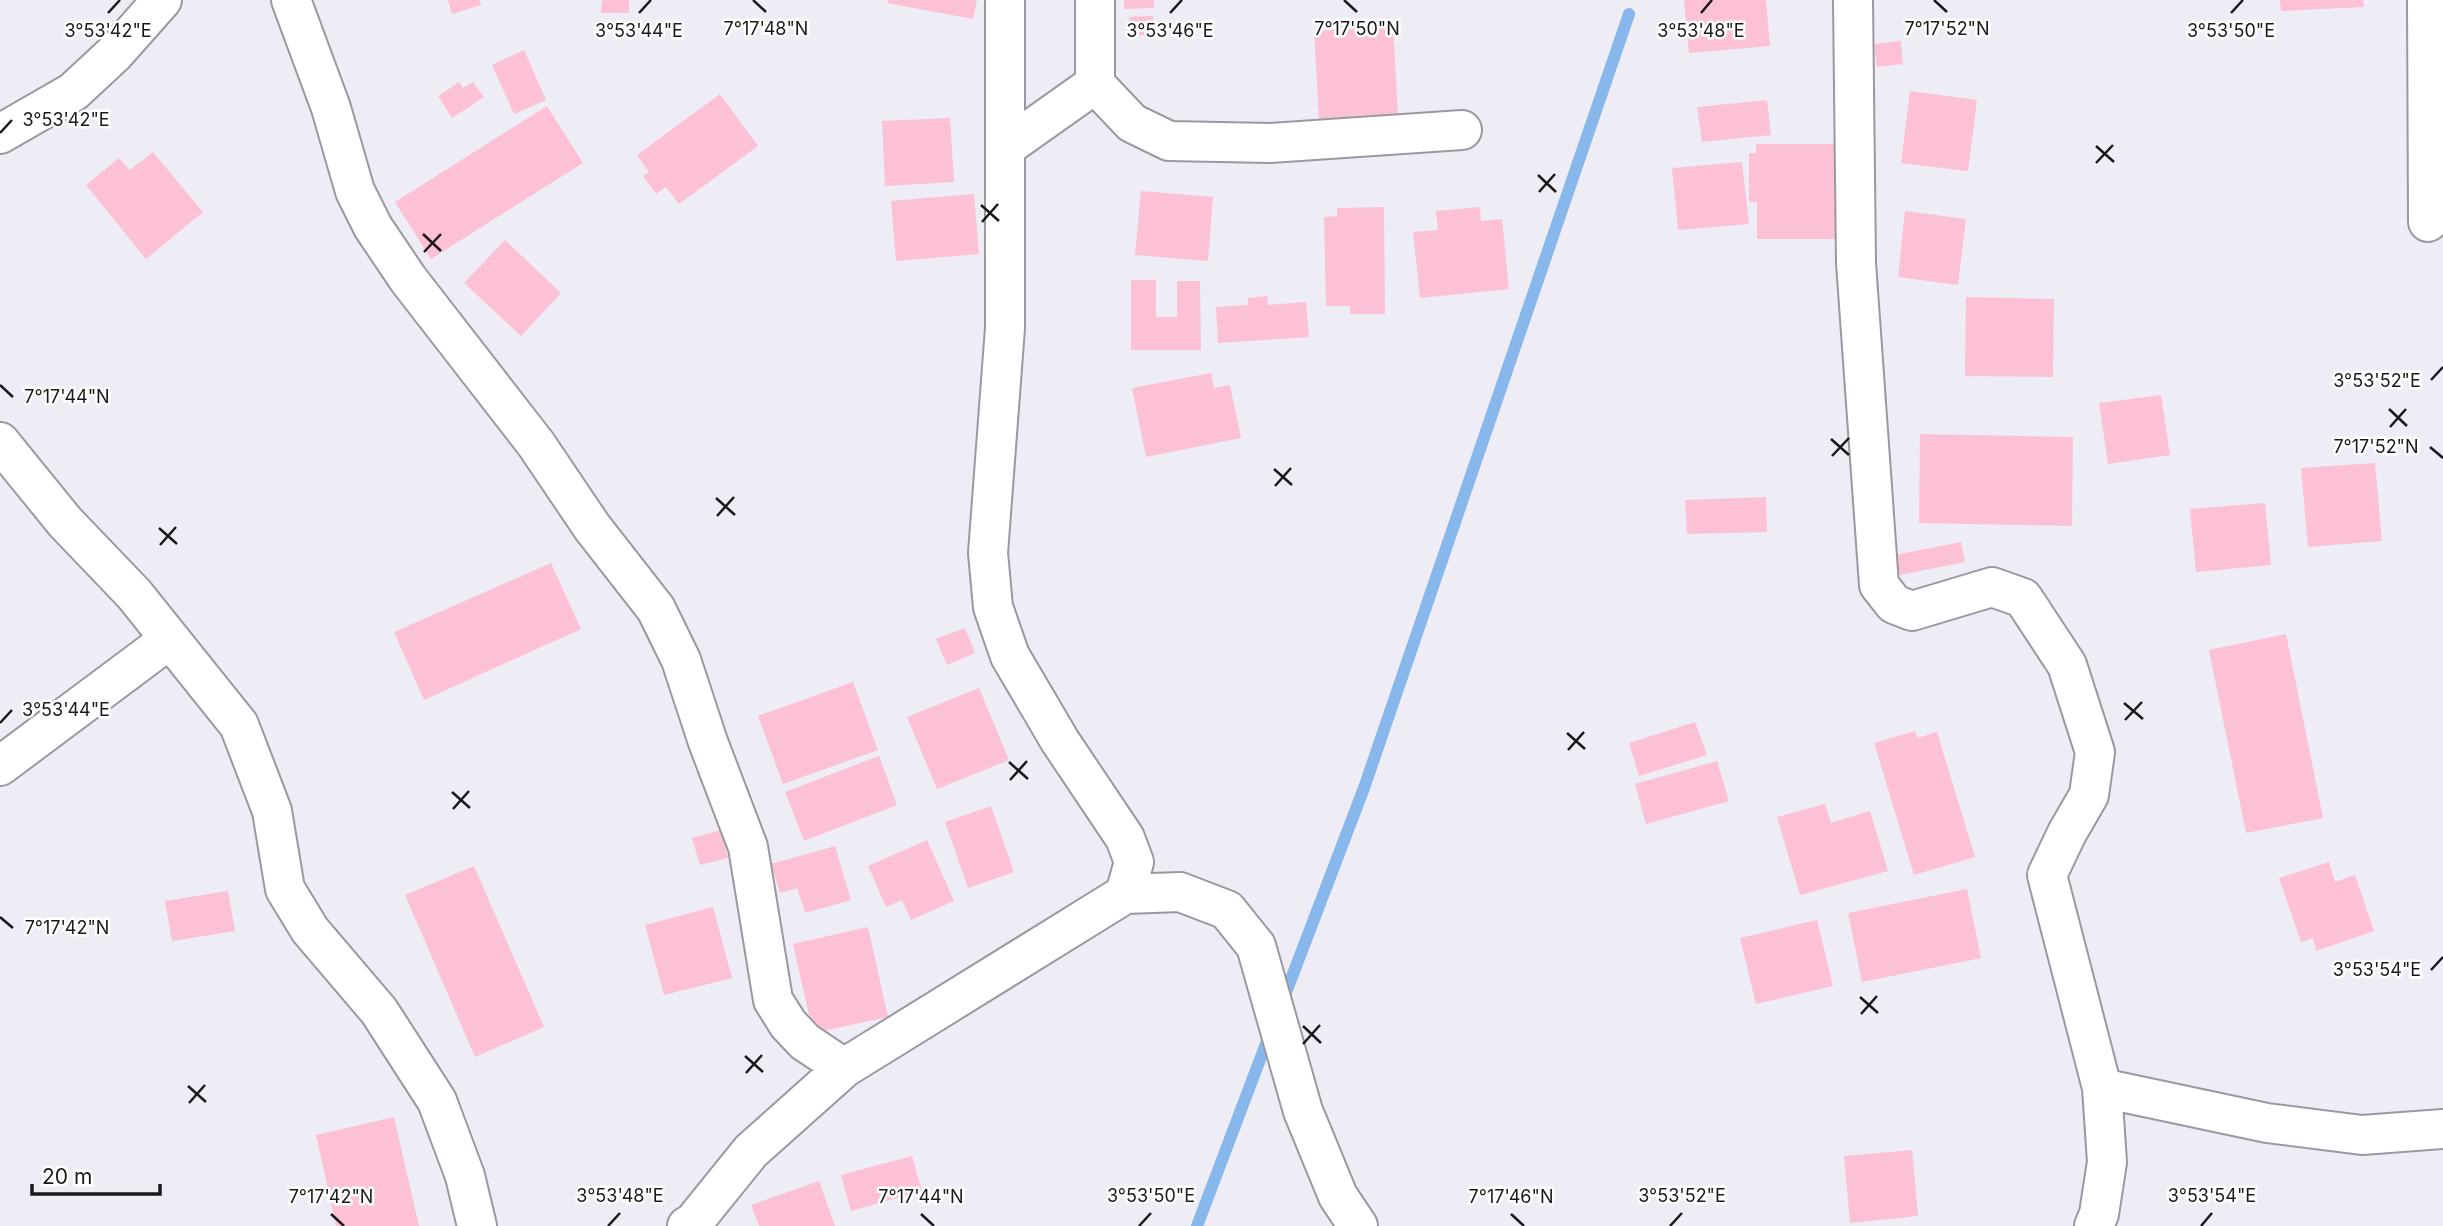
<svg xmlns="http://www.w3.org/2000/svg" width="2443" height="1226" viewBox="0 0 2443 1226" font-family="Inter,sans-serif">
<rect width="100%" height="100%" fill="#eeecf5"/>
<g fill="none" stroke-linecap="round" stroke-linejoin="round">
<!-- stream -->
<path stroke="#87b7eb" stroke-width="12" d="M1282,1003L1364,788L1629,14
M1197,1226L1270,1033"/>
</g>
<!-- building -->
<path fill="#fcc1d5" d="M448,0H480L481,5L452,14Z
M602,0H629V13H601Z
M888,0H977L973,19L887,3Z
M1124,0H1154V8L1124,9Z
M1684,0H1766L1770,46L1689,53Z
M2280,0H2363L2364,7L2281,11Z
M1153,16V35H1130L1129,17Z
M1393,27L1398,115L1319,119L1314,31Z
M1901,41L1903,64L1877,67L1874,44Z
M524,50L546,100L514,114L492,65Z
M459,82L463,88L473,82L484,97L452,118L438,96Z
M1910,91L1977,100L1968,171L1901,163Z
M720,94L758,146L679,204L666,187L656,194L643,176L649,172L637,155Z
M1767,100L1771,135L1702,142L1697,107Z
M547,106L583,163L431,259L395,202Z
M950,118L954,182L885,186L882,121Z
M1756,144H1838L1839,239H1757V202H1749V153H1756Z
M153,152L203,212L146,259L86,185L119,158L130,170Z
M1742,162L1749,224L1678,230L1672,168Z
M1141,191L1213,197L1208,261L1135,255Z
M974,194L979,254L896,261L891,201Z
M1384,207L1385,314H1350V306H1326L1324,217L1337,216V208Z
M1480,207L1481,221L1502,219L1509,289L1420,298L1413,232L1438,230L1436,211Z
M1905,211L1966,219L1958,285L1898,277Z
M505,240L561,293L521,336L464,283Z
M1131,280H1156V317H1177V281H1200L1201,350H1131Z
M1267,296L1268,305L1306,302L1309,337L1218,343L1216,307L1248,305V298Z
M1966,297L2054,299L2053,377L1965,376Z
M1211,373L1214,388L1230,385L1241,438L1146,457L1132,388Z
M2161,395L2170,455L2108,464L2099,403Z
M1920,434L2073,437L2072,526L1919,523Z
M2375,463L2382,541L2308,547L2301,468Z
M1766,497L1767,532L1687,534L1685,500Z
M2265,503L2271,565L2196,572L2190,509Z
M1961,542L1965,562L1900,575L1895,555Z
M551,563L581,629L424,700L394,632Z
M965,628L975,653L947,665L936,639Z
M2286,634L2323,818L2246,833L2209,650Z
M853,682L878,750L783,784L758,716Z
M979,688L1009,760L937,789L907,717Z
M1695,722L1707,755L1639,776L1629,743Z
M1915,731L1918,738L1937,732L1975,857L1914,875L1874,743Z
M879,756L897,805L804,841L785,792Z
M1717,761L1729,801L1646,824L1635,784Z
M1825,804L1831,823L1870,811L1888,871L1800,895L1777,817Z
M991,806L1014,872L968,888L945,822Z
M721,830L728,858L700,865L692,838Z
M927,840L954,901L911,920L902,900L886,907L868,866Z
M835,846L851,900L805,913L797,888L780,893L771,864Z
M2329,862L2335,882L2355,875L2374,931L2316,951L2313,938L2301,942L2279,878Z
M474,866L544,1027L475,1057L405,895Z
M1967,889L1981,958L1862,982L1848,913Z
M228,891L235,931L172,941L165,901Z
M713,907L732,978L664,995L645,925Z
M1817,920L1833,986L1756,1004L1740,938Z
M868,927L888,1017L813,1033L793,944Z
M394,1117L419,1226H336L316,1135Z
M1912,1150L1918,1216L1850,1223L1844,1156Z
M912,1156L922,1191L851,1211L841,1175Z
M819,1181L835,1226H759L751,1205Z"/>
<g fill="none" stroke-linecap="round" stroke-linejoin="round">
<!-- street casing -->
<g stroke="#9a98a0" stroke-width="42">
<path id="street" d="M291,0L331,108L355,191L373,227L408,279L536,444L592,527L656,609L681,660L708,742L748,847L773,1000L788,1024L805,1042L844,1068
M1853,0L1856,263L1879,585L1894,604L1912,611L1992,587L2023,598L2067,665L2095,752L2089,795L2067,833L2047,875L2102,1088L2107,1162L2099,1214L2094,1226
M2427,0L2428,222
M1095,84L1132,123L1169,141L1270,143L1462,130
M0,134L73,92L115,53L162,0
M1006,147L1095,84V0
M0,442L65,522L134,594L239,725L272,811L285,889L310,930L379,1011L437,1101L465,1176L477,1226
M0,766L170,639
M1125,894L1180,892L1227,910L1256,946L1303,1111L1338,1196L1358,1226
M2102,1088L2267,1123L2362,1135L2443,1129
M687,1226L692,1224L751,1151L844,1068L1125,894L1134,862L1125,838L1060,741L1010,656L993,607L988,553L1005,328V0"/>
</g>
<!-- street -->
<use href="#street" stroke="#fff" stroke-width="38"/>
</g>
<!-- ticks -->
<path fill="none" stroke="#19181b" stroke-width="2.5" d="M753,0L766,12M1344,0L1357,12M1934,0L1947,12M108,13L120,0M639,13L651,0M1170,13L1182,0M1701,13L1712,0M2231,13L2243,0M0,133L12,120M2096,146L2114,162M2096,163L2113,145M1538,175L1556,192M1539,192L1555,174M981,205L999,221M982,222L998,204M423,234L441,251M424,252L441,234M2431,380L2443,367M0,385L13,397M2389,409L2407,426M2390,427L2406,409M1831,439L1849,455M2430,447L2443,458M1832,456L1849,438M1274,469L1292,485M1275,486L1291,468M716,498L735,515M717,516L734,497M159,528L177,544M160,545L176,527M2124,703L2143,719M2125,720L2142,702M0,723L12,710M1567,733L1585,749M1568,750L1584,732M1009,762L1028,779M1010,780L1027,761M452,792L470,808M453,809L469,791M0,917L13,928M2431,970L2443,957M1860,997L1878,1013M1861,1014L1877,996M1303,1026L1321,1043M1303,1044L1320,1025M745,1056L763,1072M746,1073L762,1055M188,1086L206,1102M189,1103L205,1085M331,1214L344,1226M921,1214L934,1226M1511,1214L1524,1226M608,1226L620,1213M1139,1226L1151,1213M1670,1226L1682,1213M2201,1226L2212,1213"/>
<g font-size="18" text-anchor="middle" fill="#19181b" stroke="#fff" stroke-width="5" stroke-linejoin="round" paint-order="stroke">
<text x="1947" y="35">7°17'52"N</text>
<text x="766" y="35">7°17'48"N</text>
<text x="1357" y="35">7°17'50"N</text>
<text x="108" y="37">3°53'42"E</text>
<text x="639" y="37">3°53'44"E</text>
<text x="1170" y="37">3°53'46"E</text>
<text x="1701" y="37">3°53'48"E</text>
<text x="2231" y="37">3°53'50"E</text>
<text x="66" y="126">3°53'42"E</text>
<text x="2377" y="387">3°53'52"E</text>
<text x="67" y="403">7°17'44"N</text>
<text x="2376" y="453">7°17'52"N</text>
<text x="66" y="716">3°53'44"E</text>
<text x="67" y="934">7°17'42"N</text>
<text x="2377" y="976">3°53'54"E</text>
<text x="620" y="1202">3°53'48"E</text>
<text x="1151" y="1202">3°53'50"E</text>
<text x="1682" y="1202">3°53'52"E</text>
<text x="2212" y="1202">3°53'54"E</text>
<text x="331" y="1203">7°17'42"N</text>
<text x="921" y="1203">7°17'44"N</text>
<text x="1511" y="1203">7°17'46"N</text>
</g>
<!-- scale -->
<path d="M32 1184v10h128v-10" fill="none" stroke="#19181b" stroke-width="3.5"/>
<text x="42" y="1184" font-size="21" fill="#19181b" stroke="#ffffff" stroke-width="5" paint-order="stroke">20 m</text>
</svg>
